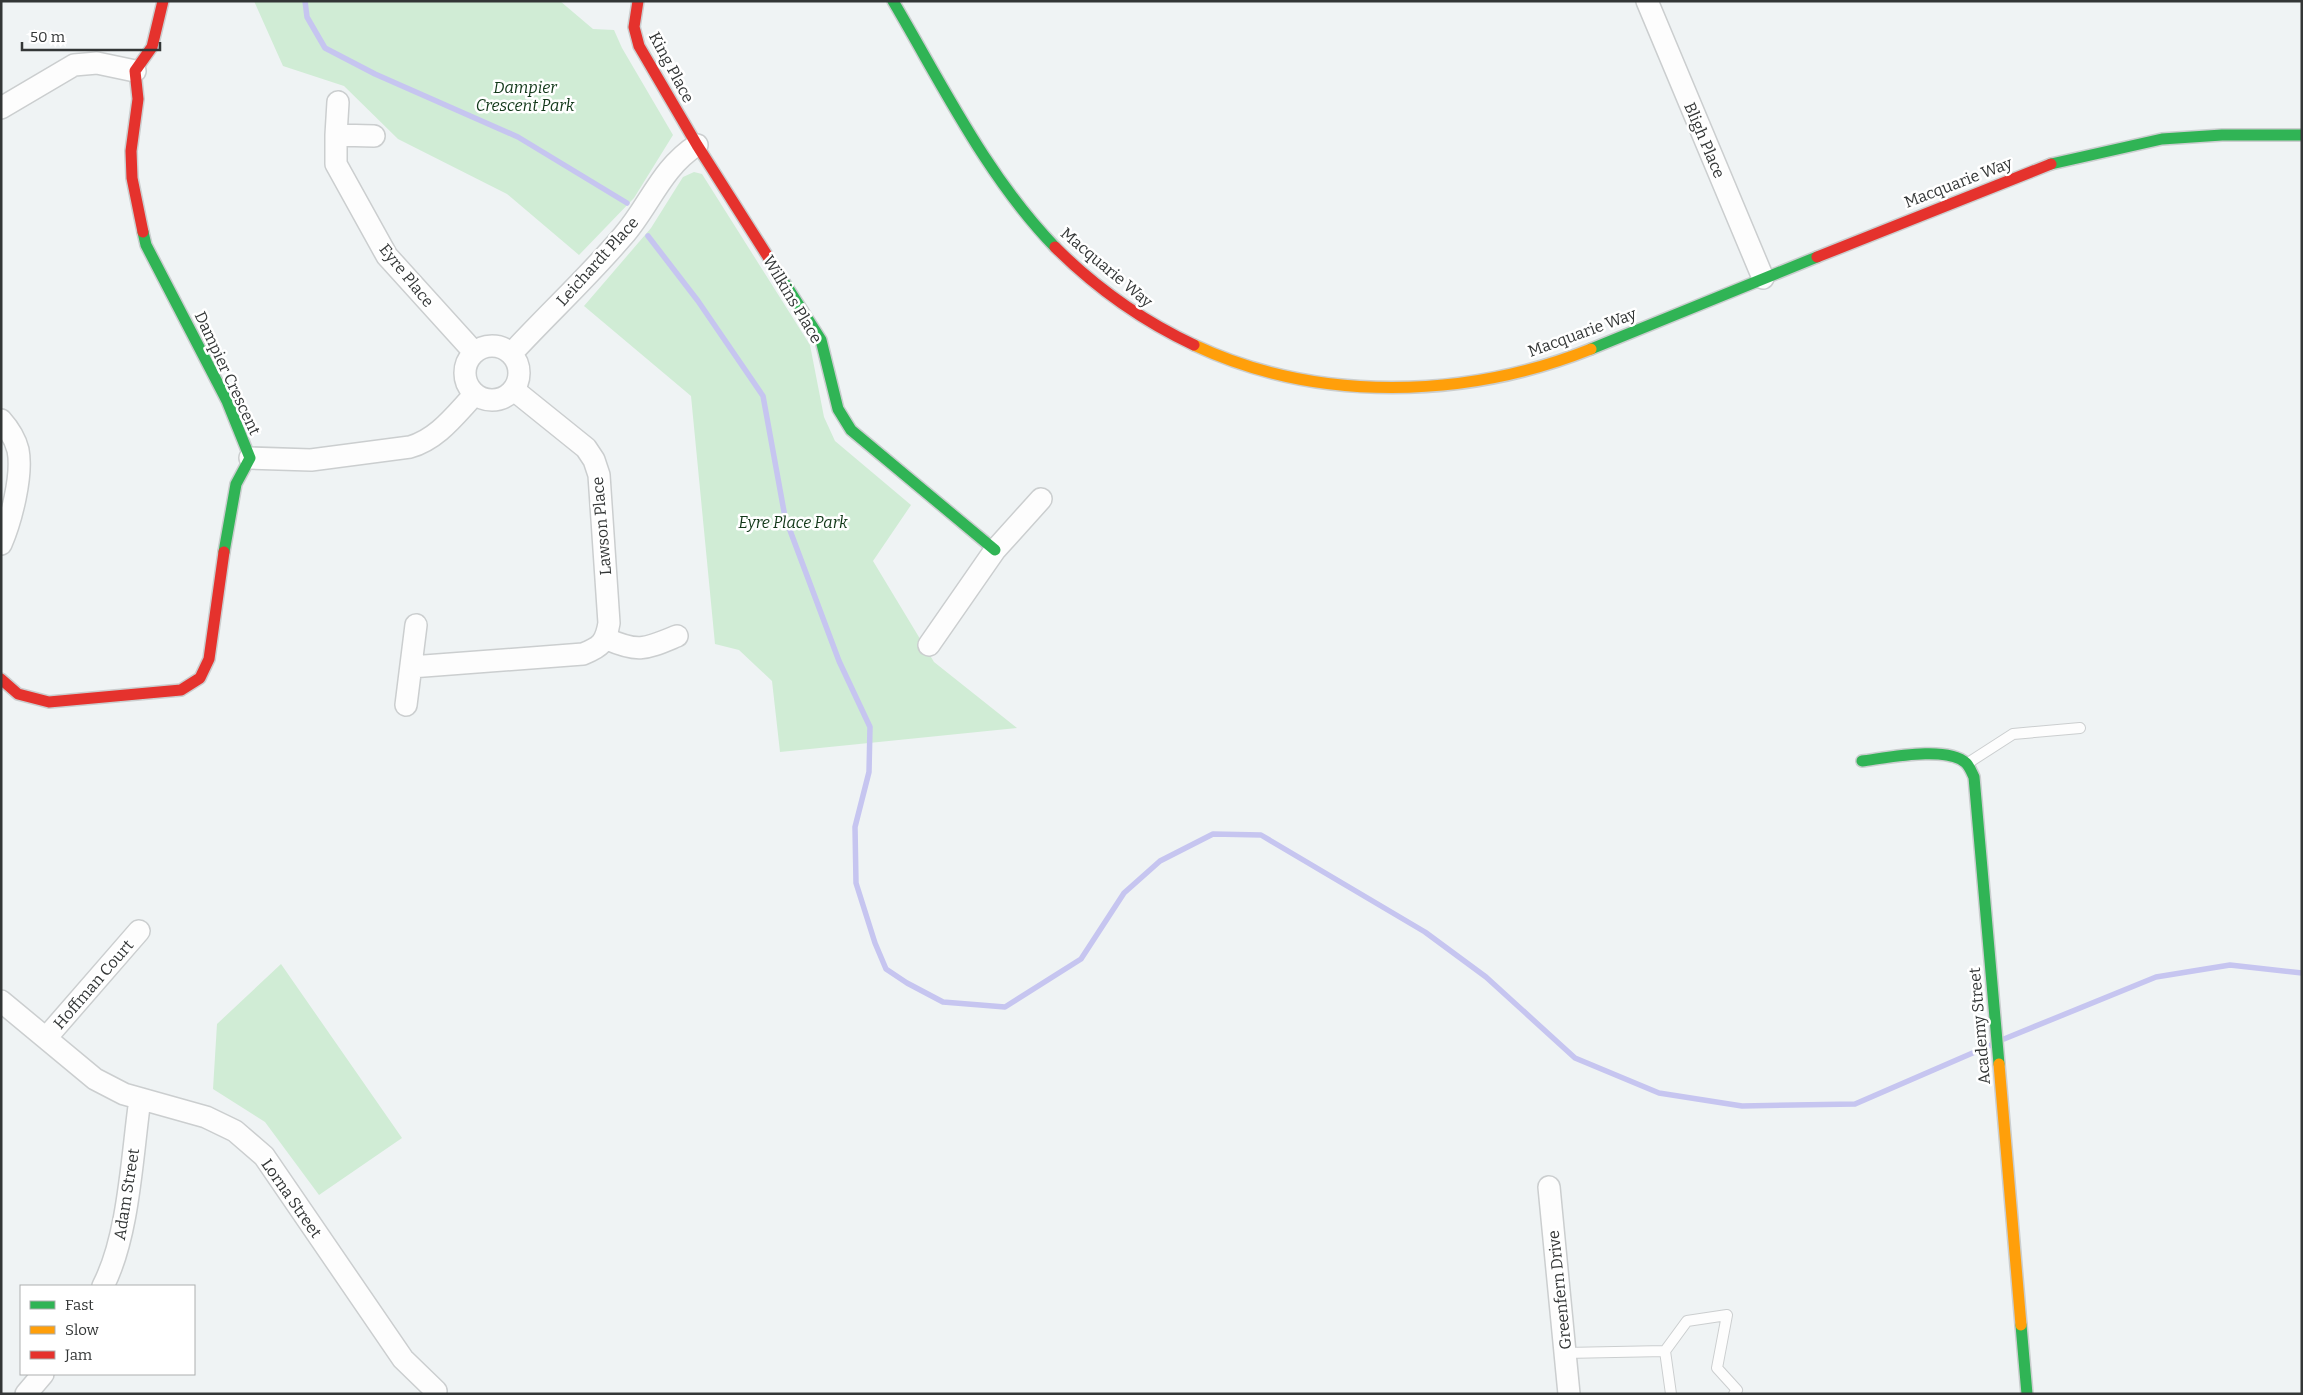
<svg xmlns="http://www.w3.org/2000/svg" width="2303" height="1395" viewBox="0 0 2303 1395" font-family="Bitter,serif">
<rect width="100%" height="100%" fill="#eff3f4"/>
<!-- green -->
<path fill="#d0ecd5" d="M254,1H560L593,29L614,30L622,48L673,135L634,198L579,255L507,194L398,139L344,86L283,66Z
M694,172L702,174L810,345L824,417L835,441L911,505L873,561L934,662L1017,728L780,752L772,681L739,650L715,644L691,396L584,306L651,228L683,177Z
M281,964L402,1138L319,1195L265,1122L213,1089L217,1024Z"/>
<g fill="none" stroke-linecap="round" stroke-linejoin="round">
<!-- stream -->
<path stroke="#c6c5f0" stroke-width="5.5" d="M305,1L307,17L325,48L375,74L518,137L627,203
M648,236L698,301L763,396L785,517L839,661L870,727L869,772L855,827L856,883L875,943L886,969L907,983L943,1002L1005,1007L1081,959L1124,893L1160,861L1213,834L1261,835L1425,932L1486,977L1575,1058L1659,1093L1742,1106L1855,1104L1991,1045
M2004,1039L2156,977L2230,965L2302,973"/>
<!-- lane casing -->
<g stroke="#cbcecf" stroke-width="12">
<path id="lane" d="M1968,763L2013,734L2080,728
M1565,1353L1665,1351
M1671,1394L1665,1351L1687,1321L1727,1315L1717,1368L1737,1390L1734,1394"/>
</g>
<!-- street casing -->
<g stroke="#cbcecf" stroke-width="24">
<path id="street" d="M1647,1L1763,278
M338,102L336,135L374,136
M1,108L74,65L97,63L135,71
M336,135V164L387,256L474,352
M465 373a27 27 0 1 1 54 0a27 27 0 1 1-54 0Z
M512,353C548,314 588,277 623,236C650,205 661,168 697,145
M1,420C9,429 15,438 18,450C23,475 11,521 1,544
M250,458L311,460L410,447C438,439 455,415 475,394
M607,639C639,653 645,649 677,636
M929,645L995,550L1041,499
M411,667L583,654C601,647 606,642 609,623L599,475L594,460L586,448L514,390
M406,705L416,625
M1,1001L95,1079L124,1094L206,1117L235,1131L264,1156L403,1359L436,1391
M46,1038L139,931
M1549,1187L1569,1394
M103,1286C129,1236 132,1155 140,1099
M26,1394L43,1374"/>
</g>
<!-- fast casing -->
<g stroke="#cbcecf" stroke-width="14">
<path id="fast" d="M893,1C942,84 987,177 1055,247
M2051,164L2162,139L2222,135H2302
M143,232L146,245L227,401L250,458L236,484L224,552
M777,271L821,340L838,409L851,430L995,550
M1591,349L1817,257
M1862,761C1886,758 1947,745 1966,763C1970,767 1972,773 1974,777L1999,1064
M2021,1325L2027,1394"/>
</g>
<!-- slow casing -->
<g stroke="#cbcecf" stroke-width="14">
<path id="slow" d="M1194,345C1317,403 1466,399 1591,349
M1999,1064L2021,1325"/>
</g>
<!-- jam casing -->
<g stroke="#cbcecf" stroke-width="14">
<path id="jam" d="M638,1L634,27L639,46L697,145L777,271
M143,232L132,178L131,151L138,99L135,71L152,47L163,1
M1055,247C1095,287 1143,321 1194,345
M1817,257L2051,164
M1,679L18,694L49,702L181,690L200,678L209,659L224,552"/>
</g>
<!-- lane -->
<use href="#lane" stroke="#fdfdfd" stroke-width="10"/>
<!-- street -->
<use href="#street" stroke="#fdfdfd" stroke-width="21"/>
<!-- fast -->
<use href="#fast" stroke="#30b455" stroke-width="11"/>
<!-- slow -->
<use href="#slow" stroke="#ff9f0a" stroke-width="11"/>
<!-- jam -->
<use href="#jam" stroke="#e5322d" stroke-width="11"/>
</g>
<g text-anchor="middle" stroke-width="5" stroke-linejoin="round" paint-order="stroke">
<!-- street labels -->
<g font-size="16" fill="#333636" stroke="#fff">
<text transform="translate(672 67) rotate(62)" y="6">King Place</text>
<text transform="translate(1705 140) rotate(67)" y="6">Bligh Place</text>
<text transform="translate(1958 182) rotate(-21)" y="6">Macquarie Way</text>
<text transform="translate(597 261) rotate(-48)" y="6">Leichardt Place</text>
<text transform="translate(1107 267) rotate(40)" y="6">Macquarie Way</text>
<text transform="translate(407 275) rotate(51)" y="6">Eyre Place</text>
<text transform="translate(793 299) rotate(59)" y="6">Wilkins Place</text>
<text transform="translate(1582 332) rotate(-20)" y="6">Macquarie Way</text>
<text transform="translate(228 373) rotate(65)" y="6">Dampier Crescent</text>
<text transform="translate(601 526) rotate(-95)" y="6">Lawson Place</text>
<text transform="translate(93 984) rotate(-49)" y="6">Hoffman Court</text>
<text transform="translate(1979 1026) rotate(-95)" y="6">Academy Street</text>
<text transform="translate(126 1194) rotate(-81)" y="6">Adam Street</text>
<text transform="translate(292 1198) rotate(55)" y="6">Lorna Street</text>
<text transform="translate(1559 1290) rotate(-96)" y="6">Greenfern Drive</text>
</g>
<!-- park labels -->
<g font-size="16" font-style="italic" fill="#123819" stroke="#fff">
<text x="525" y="93">Dampier<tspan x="525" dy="18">Crescent Park</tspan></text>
<text x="793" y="528">Eyre Place Park</text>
</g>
</g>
<!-- border -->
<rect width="2303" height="1395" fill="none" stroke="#333636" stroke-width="5"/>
<!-- legend -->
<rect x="20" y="1285" width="175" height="90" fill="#ffffff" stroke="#adafaf"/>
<rect x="30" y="1301" width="25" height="8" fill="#30b455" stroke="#adafaf"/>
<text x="65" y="1310" font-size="15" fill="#333636">Fast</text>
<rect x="30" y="1326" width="25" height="8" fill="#ff9f0a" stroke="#adafaf"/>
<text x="65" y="1335" font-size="15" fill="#333636">Slow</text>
<rect x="30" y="1351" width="25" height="8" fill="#e5322d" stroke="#adafaf"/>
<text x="65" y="1360" font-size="15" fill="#333636">Jam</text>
<!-- scale -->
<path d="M22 42v8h138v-8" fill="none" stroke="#333636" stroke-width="2.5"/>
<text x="30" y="42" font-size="15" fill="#333636" stroke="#ffffff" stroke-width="4" paint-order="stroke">50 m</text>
</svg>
